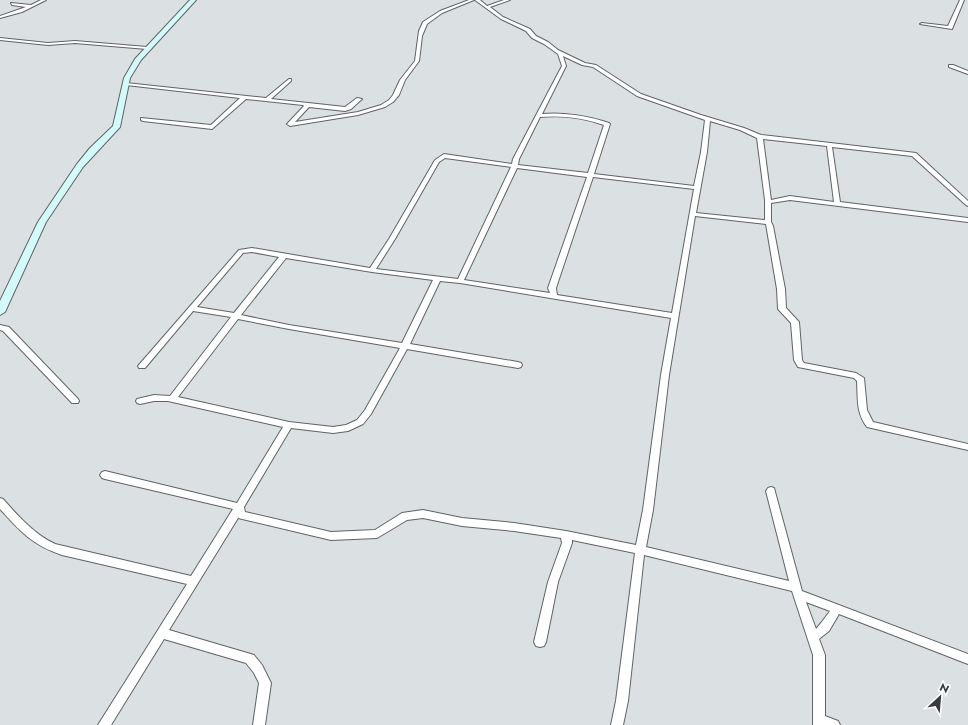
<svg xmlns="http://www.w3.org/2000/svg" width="968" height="725" viewBox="0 0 968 725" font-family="Jost,sans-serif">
<rect width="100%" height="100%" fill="#dbe0e2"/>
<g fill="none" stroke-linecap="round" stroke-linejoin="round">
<!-- street casing -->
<g stroke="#5f6466" stroke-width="2">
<path id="street" d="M41,0H46L22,12L0,18V16L26,7L12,5L11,3L31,5Z
M469,0H474L442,13L427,24L422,36L419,61L405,80L399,95L393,102L385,107L358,115L290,126L287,124L304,106L303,105L246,99L212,129L143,121L141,120V118L211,125L240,98L126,85L124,84L126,83L266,98L289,79H291V81L271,99L345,107L357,98L362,99L351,109L345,111L309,107L295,122L358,112L381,105L389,100L393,95L400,80L415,61L419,31L423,22L440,11Z
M475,0H480L487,6L504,0H510L490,7L503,17L530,29L536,36L548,42L558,50L585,63L596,65L641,94L701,115L744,128L761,135L916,153L968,201V206L966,205L912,156L832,147L840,202L968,218V222L790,200L771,203V222L773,226L785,289L786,308L799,322L802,360L804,363L856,373L864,378L867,410L873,422L968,444V450L867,427C856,413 858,398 857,381L854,378L798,367L794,360L791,323L778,309L777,289L766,224L695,216L669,375L653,510L646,547L789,581L766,491L768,488L771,487L774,488L802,591L968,654V664L839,614L829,631L819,639L825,655V716L838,721L840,725H813V655L792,591L644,555L628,701L623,725H611L616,701L635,553L572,540V543L558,582L546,642L544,646L540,647L536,646L534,642L548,582L562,543L561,538L514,531L462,526L423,518L407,520L377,538L331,540L238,518L169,630L254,655L262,665L271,683L265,725H253L259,683L254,673L246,663L164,639L111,725H98L187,584L62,555C32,545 20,531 0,509V498L3,499C19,517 34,534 55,544L191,576L233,509L105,479L102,478L100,475L102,472L105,471L237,503L283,427L168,401H154L140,404L137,403L136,401L137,399L154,395L170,396L231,317L193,311L145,368H139L138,366L239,250L252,248L370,268L389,239L435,160L444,154L512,164L513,159L562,66L558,54L544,44L532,38L526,31L501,19ZM563,56L582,65L593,67L637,96L705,120L701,152L694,186L594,174L610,124L609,123C589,116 563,112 542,114L566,66ZM540,117C561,115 585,118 604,125L588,173L518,165L519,159ZM710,121L740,130L757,138L765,200V220L696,213L707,152ZM763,139L827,146L834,202L790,196L771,200ZM445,158L511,167L458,279L376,269L395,239L439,162ZM517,168L587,177L548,288L550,293L464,280ZM593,177L694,189L672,313L557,295L556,288ZM252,252L279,257L234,313L197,307L243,253ZM286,258L372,272L433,280L402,343L289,325L241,315ZM440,281L460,283L671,318L661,375L643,510L636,545L566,531L514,523L462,518L423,510L402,513L375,530L331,532L245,512L244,507L291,428L333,433L348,431L363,424L371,414L407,349L518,368L521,367L522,365L521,363L518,362L410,344ZM238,319L289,329L400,348L365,410L357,420L346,425L333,427L289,422L178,397ZM806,602L830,611L821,623L816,629Z
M960,0H964L952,29L920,24L922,23L948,26Z
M0,38L48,43L75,41L147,47L149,48L147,49L75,43L48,45L0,40Z
M949,65H953L968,71V74L949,67Z
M0,325L9,327L78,399L79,401L78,403H72L3,331L0,330Z"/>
</g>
<!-- secondary casing -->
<g stroke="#5f6466" stroke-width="2">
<path id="secondary" d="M190,0H196L141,60L130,78L120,127L83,167L46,222L5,312L0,315V301L38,222L77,164L90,148L113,126L124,78L135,59Z"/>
</g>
<!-- street -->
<use href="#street" fill="#fff" fill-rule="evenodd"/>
<!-- secondary -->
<use href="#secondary" fill="#d4f9f9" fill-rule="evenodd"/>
</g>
<!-- north arrow -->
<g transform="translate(940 697) rotate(26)" stroke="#ffffff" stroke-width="3" paint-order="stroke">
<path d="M0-3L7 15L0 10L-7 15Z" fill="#383a3b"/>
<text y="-6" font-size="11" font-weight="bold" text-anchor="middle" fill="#383a3b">N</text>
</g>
</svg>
